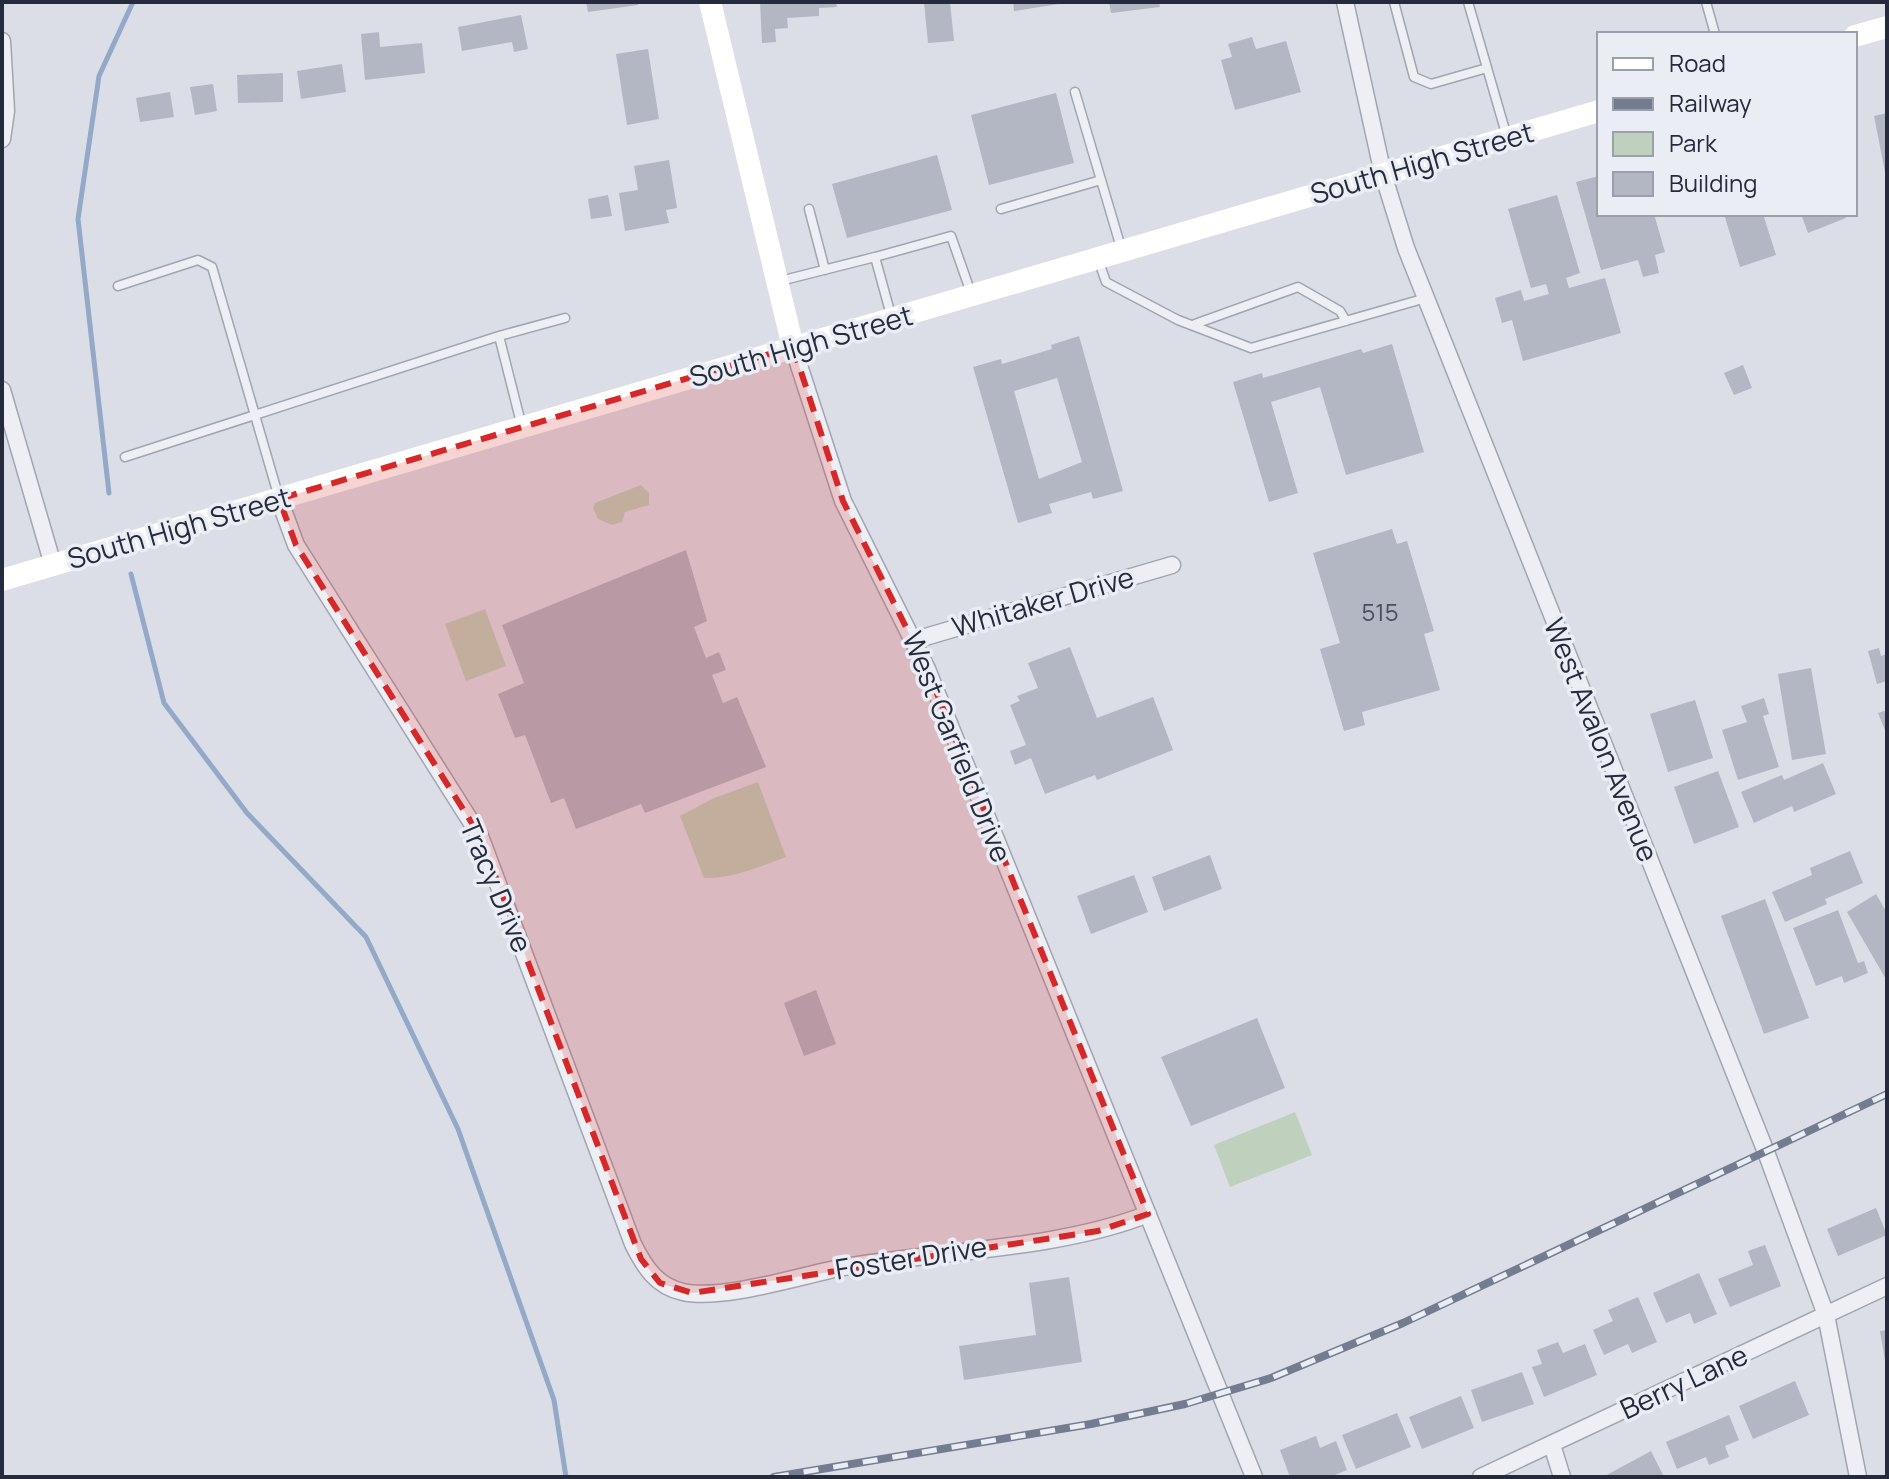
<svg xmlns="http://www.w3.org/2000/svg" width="1889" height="1479" viewBox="0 0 1889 1479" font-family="Manrope,sans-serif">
<rect width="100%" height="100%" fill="#dbdee6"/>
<!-- green -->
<path fill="#bfd0bc" d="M641,485L649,493V505L625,512L622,522L612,525L598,519L593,508L595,503Z
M485,609L506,666L466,681L445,624Z
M758,782L786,857C759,867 732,879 704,878L680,816L714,798Z
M1295,1112L1312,1155L1230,1187L1214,1145Z"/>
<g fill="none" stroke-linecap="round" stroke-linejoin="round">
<!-- stream -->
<path stroke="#94a8c8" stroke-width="5" d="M109,493L78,219L99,76L133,2
M131,574L164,703L247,813L366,937L458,1129L554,1400L566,1477"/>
</g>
<!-- building -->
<path fill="#b2b7c3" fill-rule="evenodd" d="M586,2H638V5L588,12Z
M760,2H836L837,7L819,8V16L787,18L788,28L775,29L776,42L762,43Z
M924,2H950L954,41L928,43Z
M1013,2H1059V4L1014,11Z
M1109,2H1159L1160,7L1111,13Z
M521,15L528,49L514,52L512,42L462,51L458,27Z
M379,32L380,47L422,43L425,73L365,80L361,34Z
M1252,37L1256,49L1286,41L1301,92L1235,110L1221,60L1232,57L1228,44Z
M648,49L659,119L627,125L616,54Z
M342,64L346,92L301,99L297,71Z
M283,73V102L238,103L237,75Z
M213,84L217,111L195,115L190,87Z
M170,92L174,117L140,122L136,98Z
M1056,93L1074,163L989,185L971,115Z
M1887,113V177H1886L1874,116Z
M937,155L952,210L847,238L832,184Z
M669,160L677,208L666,210L669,223L625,231L619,193L638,190L634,166Z
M1599,176V214H1654L1665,252L1655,255L1659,273L1643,277L1638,260L1601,270L1576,182Z
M608,195L612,216L591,219L588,199Z
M1557,195L1580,273L1566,278L1569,288L1605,278L1621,333L1523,361L1512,320L1502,323L1495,298L1521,290L1524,301L1549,294L1546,284L1531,288L1508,209Z
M1724,214H1763L1776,255L1740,267Z
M1801,214H1845L1846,218L1808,233Z
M1079,336L1123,491L1093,499L1091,492L1049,504L1052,513L1018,523L973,367L1001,359L1002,364L1052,349L1051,345ZM1057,378L1082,462L1039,479L1014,391Z
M1392,344L1424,452L1346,475L1320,387L1271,402L1298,493L1269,502L1233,382L1262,373L1263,378L1361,349L1363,353Z
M1743,365L1752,388L1734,395L1724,373Z
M1392,529L1397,544L1407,541L1434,631L1424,634L1440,690L1362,712L1365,725L1344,731L1320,649L1340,643L1313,553Z
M686,550L707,621L694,627L706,658L719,652L726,670L712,675L723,703L737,697L766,767L645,813L641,804L576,829L564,798L551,803L525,735L515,738L498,694L524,683L502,625Z
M1070,647L1097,718L1153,697L1173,750L1097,780L1095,775L1045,794L1031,758L1015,765L1010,751L1026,745L1010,705L1020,701L1017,696L1038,688L1028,663Z
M1879,648L1881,656L1887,654V681L1877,684L1868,651Z
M1811,668L1826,754L1792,760L1778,674Z
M1764,698L1769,714L1763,716L1779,767L1738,780L1722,730L1747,722L1741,706Z
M1695,700L1713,758L1668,772L1650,714Z
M1887,710V735L1878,713Z
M1823,763L1836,794L1794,812L1792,806L1754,823L1741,792L1782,775L1784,780Z
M1718,771L1739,827L1694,844L1674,787Z
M1850,851L1863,883L1825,899L1827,904L1785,922L1772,892L1812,875L1810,868Z
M1210,855L1222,889L1164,911L1152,877Z
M1134,875L1148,912L1091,934L1077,896Z
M1876,894L1887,913V981L1847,912Z
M1765,899L1809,1018L1764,1034L1721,916Z
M1838,910L1858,963L1864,961L1868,973L1844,983L1842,976L1816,986L1793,928Z
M816,990L836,1044L804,1056L784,1003Z
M1257,1018L1285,1088L1191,1126L1161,1057Z
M1876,1208L1887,1235L1838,1256L1827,1229Z
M1765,1245L1781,1286L1730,1307L1718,1279L1753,1265L1748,1251Z
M1699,1273L1717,1314L1694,1324L1690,1313L1666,1323L1653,1293Z
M1069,1277L1082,1362L964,1380L959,1346L1036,1335L1029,1283Z
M1638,1297L1657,1342L1632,1353L1628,1344L1604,1355L1593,1330L1613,1321L1608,1310Z
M1887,1330V1361H1885L1880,1331Z
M1558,1342L1563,1353L1585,1344L1597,1375L1544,1397L1532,1367L1542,1364L1537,1350Z
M1522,1372L1534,1404L1482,1422L1471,1390Z
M1795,1381L1809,1415L1753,1439L1739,1406Z
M1461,1396L1474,1428L1422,1449L1409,1417Z
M1397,1413L1411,1447L1356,1469L1342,1435Z
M1729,1415L1739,1440L1725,1446L1729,1457L1709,1465L1706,1457L1677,1469L1666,1442Z
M1316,1436L1320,1448L1336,1441L1347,1470L1330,1477H1290L1280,1450Z
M1651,1451L1664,1477H1603Z"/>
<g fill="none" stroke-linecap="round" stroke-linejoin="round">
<!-- lane casing -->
<g stroke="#a1a5b0" stroke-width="11">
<path id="lane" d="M1394,2L1414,77L1431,84L1487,68
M1468,2L1507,137
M1706,2L1715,34
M1075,92L1122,251
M809,209L825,270
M1001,209L1101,180
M875,257L951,236L971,293
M1098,259L1106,282L1178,320L1251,348L1426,298
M780,281L875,257L892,319
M118,286L198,260L212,267L279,498
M1195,324L1298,287L1340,311L1346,321
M499,336L565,318
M125,457L499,336L522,427"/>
</g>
<!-- street casing -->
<g stroke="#a1a5b0" stroke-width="19">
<path id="street" d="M1345,2L1383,174L1406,248L1766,1152L1826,1315L1858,1477
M2,41L6,111L2,139
M793,347L843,501L927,669L1254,1477
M2,390L53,565
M279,499L296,545L480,836L633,1244C644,1266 656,1286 683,1292C722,1301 803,1275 844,1267C940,1251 1060,1249 1148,1214
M915,640L1172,565
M1552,1445L1562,1477
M1481,1477L1887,1286"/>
</g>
<!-- lane -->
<use href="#lane" stroke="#eeeff4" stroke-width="8"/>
<!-- street -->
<use href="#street" stroke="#eeeff4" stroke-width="16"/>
<!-- secondary -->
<path stroke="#fff" stroke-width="22" d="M710,2L793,347
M1855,36L1887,27
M2,580L1599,111"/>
<!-- rail casing -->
<g stroke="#747c90" stroke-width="8">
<path id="rail" d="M774,1477L1091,1424L1185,1404L1271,1378L1403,1323L1887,1094"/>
</g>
<!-- rail -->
<use href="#rail" stroke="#eaedf4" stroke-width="5" stroke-dasharray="15" stroke-linecap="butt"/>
</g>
<!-- marked area -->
<path fill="#d62828" fill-opacity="0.2" stroke="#d62828" stroke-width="6" stroke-dasharray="16 10" stroke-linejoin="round" d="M793,347L843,501L927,669L1148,1214L1098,1231L692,1293L660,1283L641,1259L480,836L296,545L279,499Z"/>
<g text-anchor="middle" stroke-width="7" stroke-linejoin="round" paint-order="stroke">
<!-- number labels -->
<g font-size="24" fill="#484e5e">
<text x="1380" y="621">515</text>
</g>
<!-- street labels -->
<g font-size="28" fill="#252b3d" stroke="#eaedf4">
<text transform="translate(1422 163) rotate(-16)" y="10">South High Street</text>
<text transform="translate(801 346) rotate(-16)" y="10">South High Street</text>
<text transform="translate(179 528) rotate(-16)" y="10">South High Street</text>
<text transform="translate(1043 602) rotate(-16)" y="10">Whitaker Drive</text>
<text transform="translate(1601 740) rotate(68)" y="10">West Avalon Avenue</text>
<text transform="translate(957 747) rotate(68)" y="10">West Garfield Drive</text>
<text transform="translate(496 886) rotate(67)" y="10">Tracy Drive</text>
<text transform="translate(911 1258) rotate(-9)" y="10">Foster Drive</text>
<text transform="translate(1684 1382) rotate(-25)" y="10">Berry Lane</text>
</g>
</g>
<!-- border -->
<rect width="1889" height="1479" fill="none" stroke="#252b3d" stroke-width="8"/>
<!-- legend -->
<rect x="1597" y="32" width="260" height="184" fill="#eaedf4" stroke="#9b9fab" stroke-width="2"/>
<rect x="1613" y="58" width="40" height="12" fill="#ffffff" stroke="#9b9fab" stroke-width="2"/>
<text x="1669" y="72" font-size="24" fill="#252b3d">Road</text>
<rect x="1613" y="98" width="40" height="12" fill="#747c90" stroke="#9b9fab" stroke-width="2"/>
<text x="1669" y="112" font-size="24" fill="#252b3d">Railway</text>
<rect x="1613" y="132" width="40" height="24" fill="#bfd0bc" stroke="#9b9fab" stroke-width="2"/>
<text x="1669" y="152" font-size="24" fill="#252b3d">Park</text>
<rect x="1613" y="172" width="40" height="24" fill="#b2b7c3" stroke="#9b9fab" stroke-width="2"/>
<text x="1669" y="192" font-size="24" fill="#252b3d">Building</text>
</svg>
